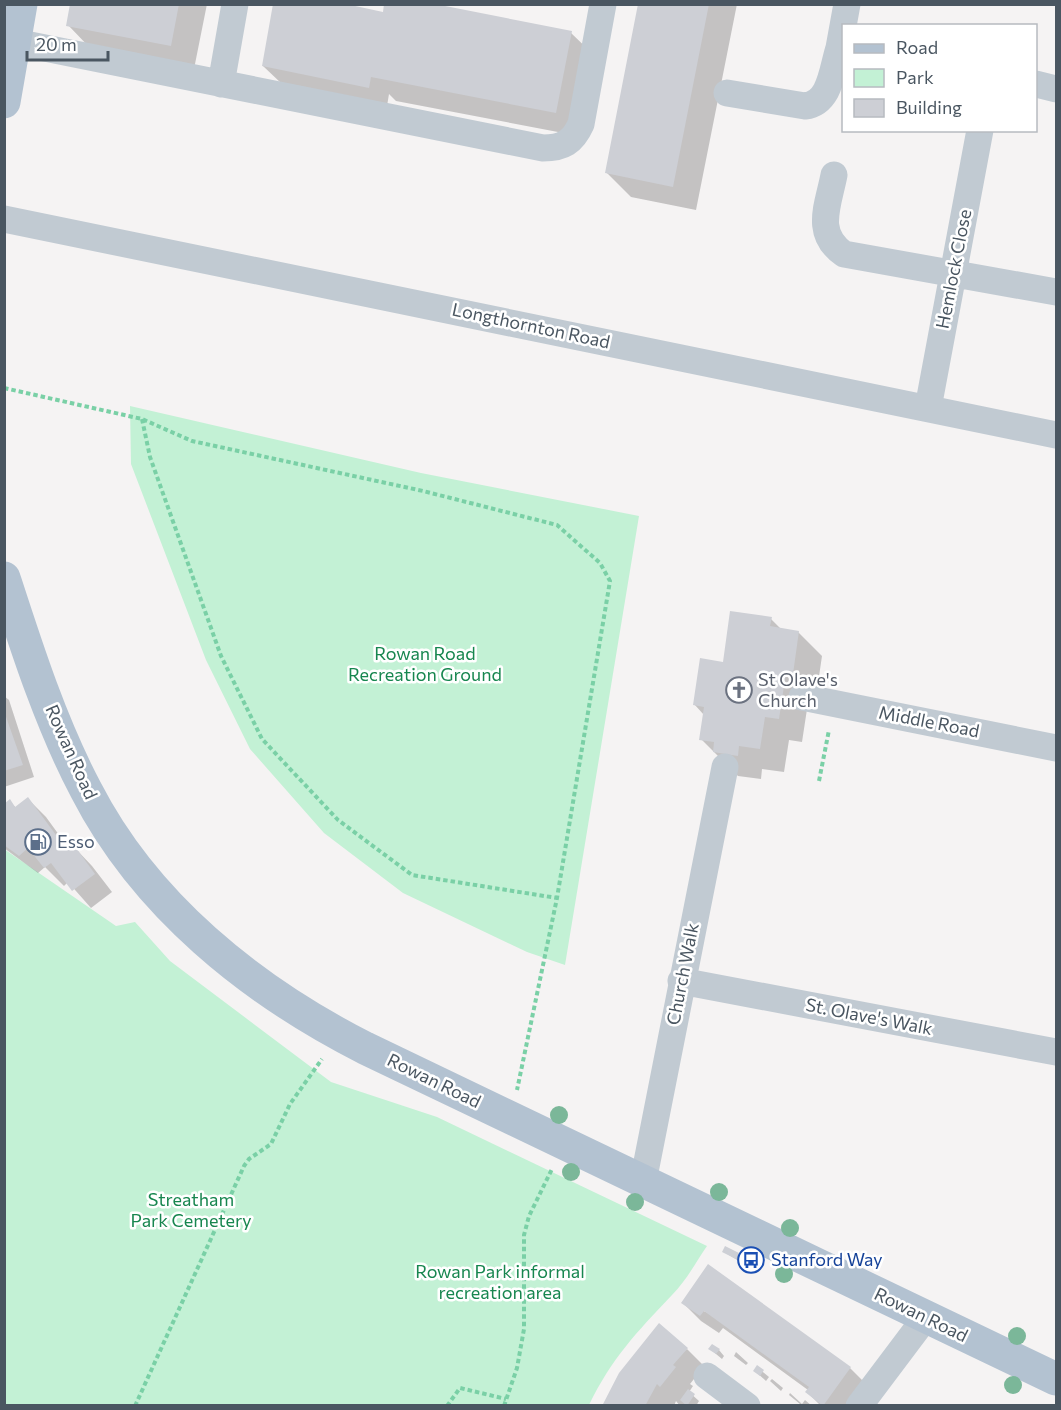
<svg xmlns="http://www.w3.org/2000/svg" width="1061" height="1410" viewBox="0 0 1061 1410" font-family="Commissioner,sans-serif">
<rect width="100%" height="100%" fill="#f5f3f3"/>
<!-- green -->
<path fill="#c3f1d5" d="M130,406L421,473L639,516L565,965L527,952L403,893L324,833L250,749L206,660L131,464Z
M4,849L116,926L135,922L170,961L331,1082L437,1117L707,1246C696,1262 686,1281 672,1295C636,1333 612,1358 589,1405H5Z"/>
<!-- shadow -->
<path fill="#0003" d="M72,4H207L194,69L91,49L68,25Z
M640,4H737L696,210L631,197L607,173Z
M384,13L571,33L595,56L579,136L396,101L389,94L387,106L282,84L263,66Z
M771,619L782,630L798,632L822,656L816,697L809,696L802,742L789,740L784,772L762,769L761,779L738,776L701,739L704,715L694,704L724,663Z
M4,696L9,700L34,777L4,787Z
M28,799L46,817L70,850L74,847L92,866L112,892L91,908L68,882L64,886L45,867L38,873L4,848V806L10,801L16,808Z
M724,1252L738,1254L744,1260L742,1263Z
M683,1303L850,1368L868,1386L854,1406H821L807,1392L808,1390L723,1328L719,1333L701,1321Z
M687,1349L705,1367L697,1381L694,1379L690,1384L693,1386L689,1392L699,1401L696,1406H680L676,1401L674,1406H603Z
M710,1349L719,1350L724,1356L722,1359Z
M736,1352L748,1363L746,1365L734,1356Z
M757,1367L769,1377L766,1381L755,1371Z
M772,1379L783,1388L781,1391L770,1381Z
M790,1393L802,1404L805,1400L812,1406L800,1404L789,1395Z"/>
<!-- building -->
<path fill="#cdcfd5" d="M70,4H179L171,46L66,26Z
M273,4H346L383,12L384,4H435L572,31L556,113L371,77L369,88L262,66Z
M638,4H709L673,187L605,173Z
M730,611L772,617L770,626L799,631L793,674L786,673L779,719L765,717L760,749L739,746L738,756L713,752L714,742L699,740L704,707L693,705L700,658L723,662Z
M4,711L23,765L4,771Z
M28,797L67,850L74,845L95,874L72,891L51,863L44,868L28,848L19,856L4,845V804L10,799L15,807Z
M725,1246L739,1253L736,1259L722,1252Z
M708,1264L851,1367L823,1406L805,1392L809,1387L704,1311L700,1316L681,1303Z
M659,1323L688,1348L673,1365L676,1367L660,1387L657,1384L645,1406H602L619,1373Z
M712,1344L720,1349L716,1354L708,1349Z
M757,1365L764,1370L760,1376L753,1371Z
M688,1389L695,1394L687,1406L680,1400Z"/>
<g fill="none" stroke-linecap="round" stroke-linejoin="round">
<!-- path -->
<path stroke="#7ad0a6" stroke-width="4" stroke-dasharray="4.5 3" stroke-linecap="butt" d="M4,388L142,419L192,441L423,491L557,525L600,563L610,581L557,898L517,1090
M142,419L150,457L221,656L262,739L338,820L412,875L557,898
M819,781L829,730
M135,1406L244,1166L249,1159L271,1144L290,1104L322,1059
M447,1406L460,1388L506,1399
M504,1406L517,1368L524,1329V1235L529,1216L552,1169"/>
<!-- minor -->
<path stroke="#c1cad2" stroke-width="27" d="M15,42L543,148C563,148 573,142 581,124L603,4
M844,49L839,48L847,4
M221,84L235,4
M1036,84L1056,89
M727,93L805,106C831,103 832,69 839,48
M834,175C828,206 814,233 844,254L1056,292
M4,219L1056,435
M928,408L980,130
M802,697L1056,748
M681,981L1056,1052
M643,1182L725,767
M707,1376L747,1406
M859,1406L926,1317"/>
<!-- major -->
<path stroke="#b3c2d1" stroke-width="33" d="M4,102L21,4
M4,578C27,649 51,724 86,790C145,905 251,990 365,1048L1056,1379"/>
</g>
<!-- trees -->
<g fill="#7bb799">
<circle cx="559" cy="1115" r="9"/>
<circle cx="571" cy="1172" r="9"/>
<circle cx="719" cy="1192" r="9"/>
<circle cx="635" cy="1202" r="9"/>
<circle cx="790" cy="1228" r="9"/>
<circle cx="784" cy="1274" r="9"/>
<circle cx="1017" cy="1336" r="9"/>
<circle cx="1013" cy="1385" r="9"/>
</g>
<!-- icons -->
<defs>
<g id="church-ring" transform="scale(1.35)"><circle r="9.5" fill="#fff" stroke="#6b7280" stroke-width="1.5"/><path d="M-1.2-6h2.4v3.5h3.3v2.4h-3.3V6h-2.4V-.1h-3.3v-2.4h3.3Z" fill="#6b7280"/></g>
<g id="fuel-ring" transform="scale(1.35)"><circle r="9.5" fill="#fff" stroke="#5c6f8a" stroke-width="1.5"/><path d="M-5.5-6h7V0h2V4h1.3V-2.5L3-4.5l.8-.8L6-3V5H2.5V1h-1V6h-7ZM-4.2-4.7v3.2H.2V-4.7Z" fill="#5c6f8a"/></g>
<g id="bus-ring" transform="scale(1.35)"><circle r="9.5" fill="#fff" stroke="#1a4fb4" stroke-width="1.5"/><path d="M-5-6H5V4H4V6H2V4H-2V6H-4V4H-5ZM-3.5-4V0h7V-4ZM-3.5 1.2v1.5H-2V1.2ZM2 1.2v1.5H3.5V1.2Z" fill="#1a4fb4"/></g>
</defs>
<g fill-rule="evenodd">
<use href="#church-ring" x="739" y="690"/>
<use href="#fuel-ring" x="38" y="842"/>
<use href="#bus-ring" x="751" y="1260"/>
</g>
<g text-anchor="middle" stroke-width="5" stroke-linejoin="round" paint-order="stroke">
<!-- street labels -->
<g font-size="18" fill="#4a5661" stroke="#fff">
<text transform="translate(954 269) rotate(-79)" y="6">Hemlock Close</text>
<text transform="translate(531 326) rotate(12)" y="6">Longthornton Road</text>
<text transform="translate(929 722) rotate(11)" y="6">Middle Road</text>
<text transform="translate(71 752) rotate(66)" y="6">Rowan Road</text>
<text transform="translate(683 974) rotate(-79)" y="6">Church Walk</text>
<text transform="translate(869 1017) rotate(11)" y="6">St. Olave's Walk</text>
<text transform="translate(434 1081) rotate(26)" y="6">Rowan Road</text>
<text transform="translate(921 1315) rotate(26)" y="6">Rowan Road</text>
</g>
<!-- park labels -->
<g font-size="18" fill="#17864f" stroke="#fff">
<text x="425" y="660">Rowan Road<tspan x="425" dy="21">Recreation Ground</tspan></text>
<text x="191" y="1206">Streatham<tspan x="191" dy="21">Park Cemetery</tspan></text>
<text x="500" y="1278">Rowan Park informal<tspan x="500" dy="21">recreation area</tspan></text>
</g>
<!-- worship labels -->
<g font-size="18" fill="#5b616d" stroke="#fff" text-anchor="start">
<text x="758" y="686">St Olave's<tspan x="758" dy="21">Church</tspan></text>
</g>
<!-- service labels -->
<g font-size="18" fill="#4e5e75" stroke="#fff" text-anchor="start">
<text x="57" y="848">Esso</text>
</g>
<!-- transit labels -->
<g font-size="18" fill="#164399" stroke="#fff" text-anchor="start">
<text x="771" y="1266">Stanford Way</text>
</g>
</g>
<!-- border -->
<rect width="1061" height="1410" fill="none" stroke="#4a5661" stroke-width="12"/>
<!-- legend -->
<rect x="842" y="24" width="195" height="108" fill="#ffffff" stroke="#b7bbc0" stroke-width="1.5"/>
<rect x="854" y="44" width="30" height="9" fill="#b3c2d1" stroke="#b7bbc0" stroke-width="1.5"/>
<text x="896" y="54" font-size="18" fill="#4a5661">Road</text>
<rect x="854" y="69" width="30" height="18" fill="#c3f1d5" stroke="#b7bbc0" stroke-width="1.5"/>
<text x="896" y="84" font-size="18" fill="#4a5661">Park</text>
<rect x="854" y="99" width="30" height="18" fill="#cdcfd5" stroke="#b7bbc0" stroke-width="1.5"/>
<text x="896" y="114" font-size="18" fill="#4a5661">Building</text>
<!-- scale -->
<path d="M27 51v9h81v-9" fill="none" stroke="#4a5661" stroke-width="3"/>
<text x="36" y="51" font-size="18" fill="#4a5661" stroke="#ffffff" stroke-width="4.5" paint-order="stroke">20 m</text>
</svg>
